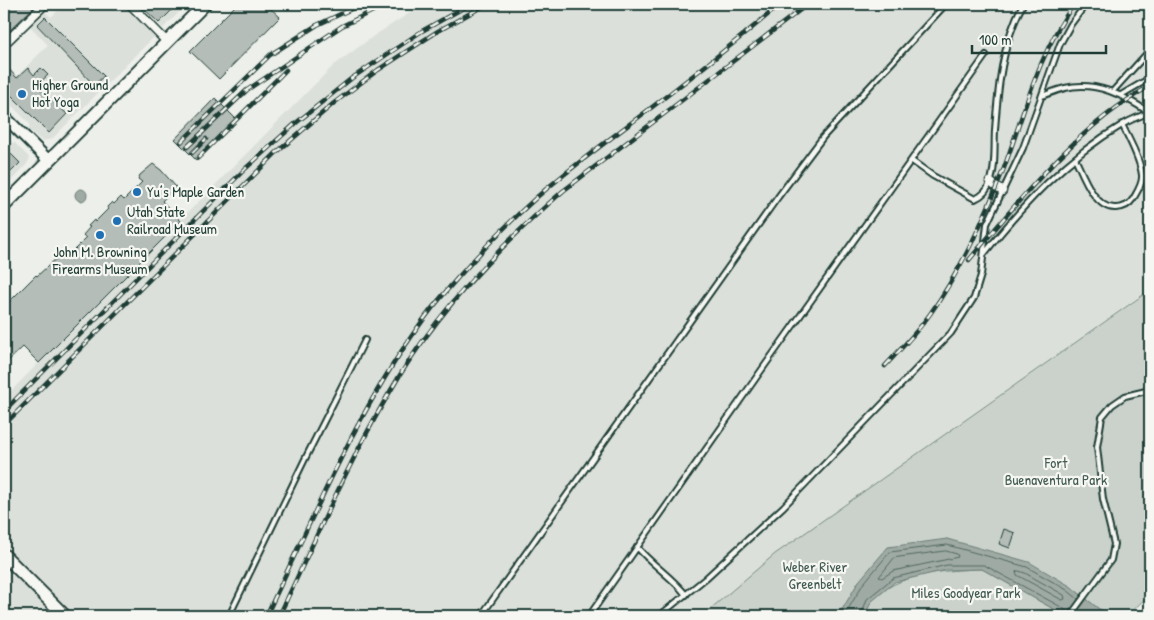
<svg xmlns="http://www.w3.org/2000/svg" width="1154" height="620" viewBox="0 0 1154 620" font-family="'Patrick Hand',sans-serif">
<rect width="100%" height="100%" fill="#edefea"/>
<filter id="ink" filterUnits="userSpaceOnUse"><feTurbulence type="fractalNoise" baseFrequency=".02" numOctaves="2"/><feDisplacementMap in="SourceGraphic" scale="10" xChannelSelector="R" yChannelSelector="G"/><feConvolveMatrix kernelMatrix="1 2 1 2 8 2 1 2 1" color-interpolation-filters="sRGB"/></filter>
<g filter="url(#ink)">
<!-- built -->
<path fill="#dce0db" d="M64,4H125L156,35L52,139L42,141L29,130V123L4,98V63L17,76L48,45L29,25L44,10L51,17Z
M138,4H188L163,28Z
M424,4H1150V289L775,554L702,616H4V398L333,66L375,35Z
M4,136L10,142L15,143L28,156L29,160L27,164L4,188Z"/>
<!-- green -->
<path fill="#cbd2cc" stroke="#758880" d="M1150,290V594L1127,616H1114L1099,609L1070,586L947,539L859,581L843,609L833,616H702L775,554Z
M982,569L1066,616H865C867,612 869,605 871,602C894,573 948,570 982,569Z"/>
<!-- water -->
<path fill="#9faaa4" stroke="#6c7e77" d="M75 195a6 6 0 1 1 12 0a6 6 0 1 1-12 0Z
M947,539L1029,562L1070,586L1099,609L1114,616H1066L982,569L946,570L895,582L871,602L865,616H833L843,608L859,581L888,547Z"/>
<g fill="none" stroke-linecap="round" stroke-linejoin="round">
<!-- shore -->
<path stroke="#526961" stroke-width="1" d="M946,551L957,554L958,557L893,571L882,578L879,577L894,558Z
M1019,571L1025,573L1064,595L1065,599L1062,600L1017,575L1016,572Z
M841,616L847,611L863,584L890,552L947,545L1027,567L1067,590L1078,599
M861,616L867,599L893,578L947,565H984L1063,608L1068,613"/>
</g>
<!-- building -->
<path fill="#b4bdb8" stroke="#1f3d34" d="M13,4H37L4,36V10Z
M139,4H178L159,23Z
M237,4H266L280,17L219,79L190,51Z
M45,17L104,76L94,85L37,25Z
M4,64L17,78L28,68L34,75L41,68L48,75L36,86L67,114L49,133L4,88Z
M215,98L237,120L197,161L175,139Z
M4,147L20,163L4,179Z
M153,164L161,170L176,187L162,201L181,221L39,363L23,347L4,365V307L36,275L37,276L58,257L61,255L65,259L86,238L83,235L90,227L88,226L94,220L95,222L108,209L107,207L112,202L114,204L121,197L124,200L142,182L138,179L140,175Z
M1004,529L1015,533L1010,548L999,544Z"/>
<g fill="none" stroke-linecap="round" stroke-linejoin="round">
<!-- service casing -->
<g stroke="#1f3d34" stroke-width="8">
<path id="service" d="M1113,91L1150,50
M1121,95L1150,78
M1042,96C1050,93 1057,90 1065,88C1096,80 1125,96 1150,113
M1075,158C1083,175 1095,210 1116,208C1123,208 1129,205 1133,199C1137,192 1143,184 1142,175C1140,158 1129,140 1122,124
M912,161L933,176L975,199C982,196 987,192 990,183C996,168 994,147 995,130C998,87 1002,43 1023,4
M984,254C1023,205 1067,157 1122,125C1131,119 1141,116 1150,112
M637,547C652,565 672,577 686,595
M229,616L305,459L365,340
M481,616L778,197L823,137L946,4
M589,616L763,368L986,55
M659,616L706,578L783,507L951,333L974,298L981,275L987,224L1023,148L1060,44L1071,24L1086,4
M1070,616L1111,560L1114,544L1103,499L1097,447L1102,417L1112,405L1125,396L1150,390"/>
</g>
<!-- minor casing -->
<g stroke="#1f3d34" stroke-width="11">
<path id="minor" d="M130,4L167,42
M4,44L45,4
M990,182L1002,191"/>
</g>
<!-- tertiary casing -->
<g stroke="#1f3d34" stroke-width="14">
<path id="tertiary" d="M4,116L49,161"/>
</g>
<!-- secondary casing -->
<g stroke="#1f3d34" stroke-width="15">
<path id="secondary" d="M4,206L205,4
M4,555L65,616"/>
</g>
<!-- service -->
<use href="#service" stroke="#f6f6f2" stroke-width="4"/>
<!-- minor -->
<use href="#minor" stroke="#f6f6f2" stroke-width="8"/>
<!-- tertiary -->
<use href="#tertiary" stroke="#f6f6f2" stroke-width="10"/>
<!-- secondary -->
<use href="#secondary" stroke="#f6f6f2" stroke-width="11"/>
<!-- rail casing -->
<g stroke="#1f3d34" stroke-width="4.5">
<path id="rail" d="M181,142L270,55L317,25L362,4
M187,147L247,90L262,80L342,26L387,4
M192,153L206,139
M198,158L286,70
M969,260C1023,196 1076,128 1150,86
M885,366C901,349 917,332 930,314C962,269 984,219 1004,168C1024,113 1039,52 1074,4
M4,411L245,169L296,123L352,78L422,31L465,7
M4,425L276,153L334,103L378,70L438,31L487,4
M266,616C316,512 362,398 433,307C465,268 499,231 537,197C583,157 634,122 682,84C716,58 748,31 781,4
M279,616C314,543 347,465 388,395C433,316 495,250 563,191L808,4"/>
</g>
<!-- rail -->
<use href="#rail" stroke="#f6f6f2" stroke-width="2.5" stroke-dasharray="8" stroke-linecap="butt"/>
</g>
</g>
<!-- markers -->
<g fill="#1f6fb2" stroke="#f6f6f2" stroke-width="2">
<circle cx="22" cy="94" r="5"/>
<circle cx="137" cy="192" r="5"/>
<circle cx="117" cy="221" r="5"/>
<circle cx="100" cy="235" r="5"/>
</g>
<g text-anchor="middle" stroke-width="4.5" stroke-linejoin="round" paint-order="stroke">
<!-- poi labels -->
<g font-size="15" fill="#1f3d34" stroke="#f6f6f2" text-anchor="start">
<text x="32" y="90">Higher Ground<tspan x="32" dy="17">Hot Yoga</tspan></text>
<text x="147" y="197">Yu’s Maple Garden</text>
<text x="127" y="217">Utah State<tspan x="127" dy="17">Railroad Museum</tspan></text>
<text x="100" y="257" text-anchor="middle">John M. Browning<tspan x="100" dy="17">Firearms Museum</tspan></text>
</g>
<!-- park labels -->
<g font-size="15" fill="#415b52" stroke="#f6f6f2">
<text x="1056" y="468">Fort<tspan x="1056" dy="17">Buenaventura Park</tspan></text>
<text x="815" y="572">Weber River<tspan x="815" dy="17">Greenbelt</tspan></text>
<text x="966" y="598">Miles Goodyear Park</text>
</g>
</g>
<!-- margin -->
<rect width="1154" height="620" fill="none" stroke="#f6f6f2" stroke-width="20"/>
<rect x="10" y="10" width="1134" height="600" fill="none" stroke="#1f3d34" stroke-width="2" filter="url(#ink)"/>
<!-- scale -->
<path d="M972 45v8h134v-8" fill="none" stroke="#1f3d34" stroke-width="2.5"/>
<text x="979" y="45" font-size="15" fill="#1f3d34" stroke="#f6f6f2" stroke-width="4" paint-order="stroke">100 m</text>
</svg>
